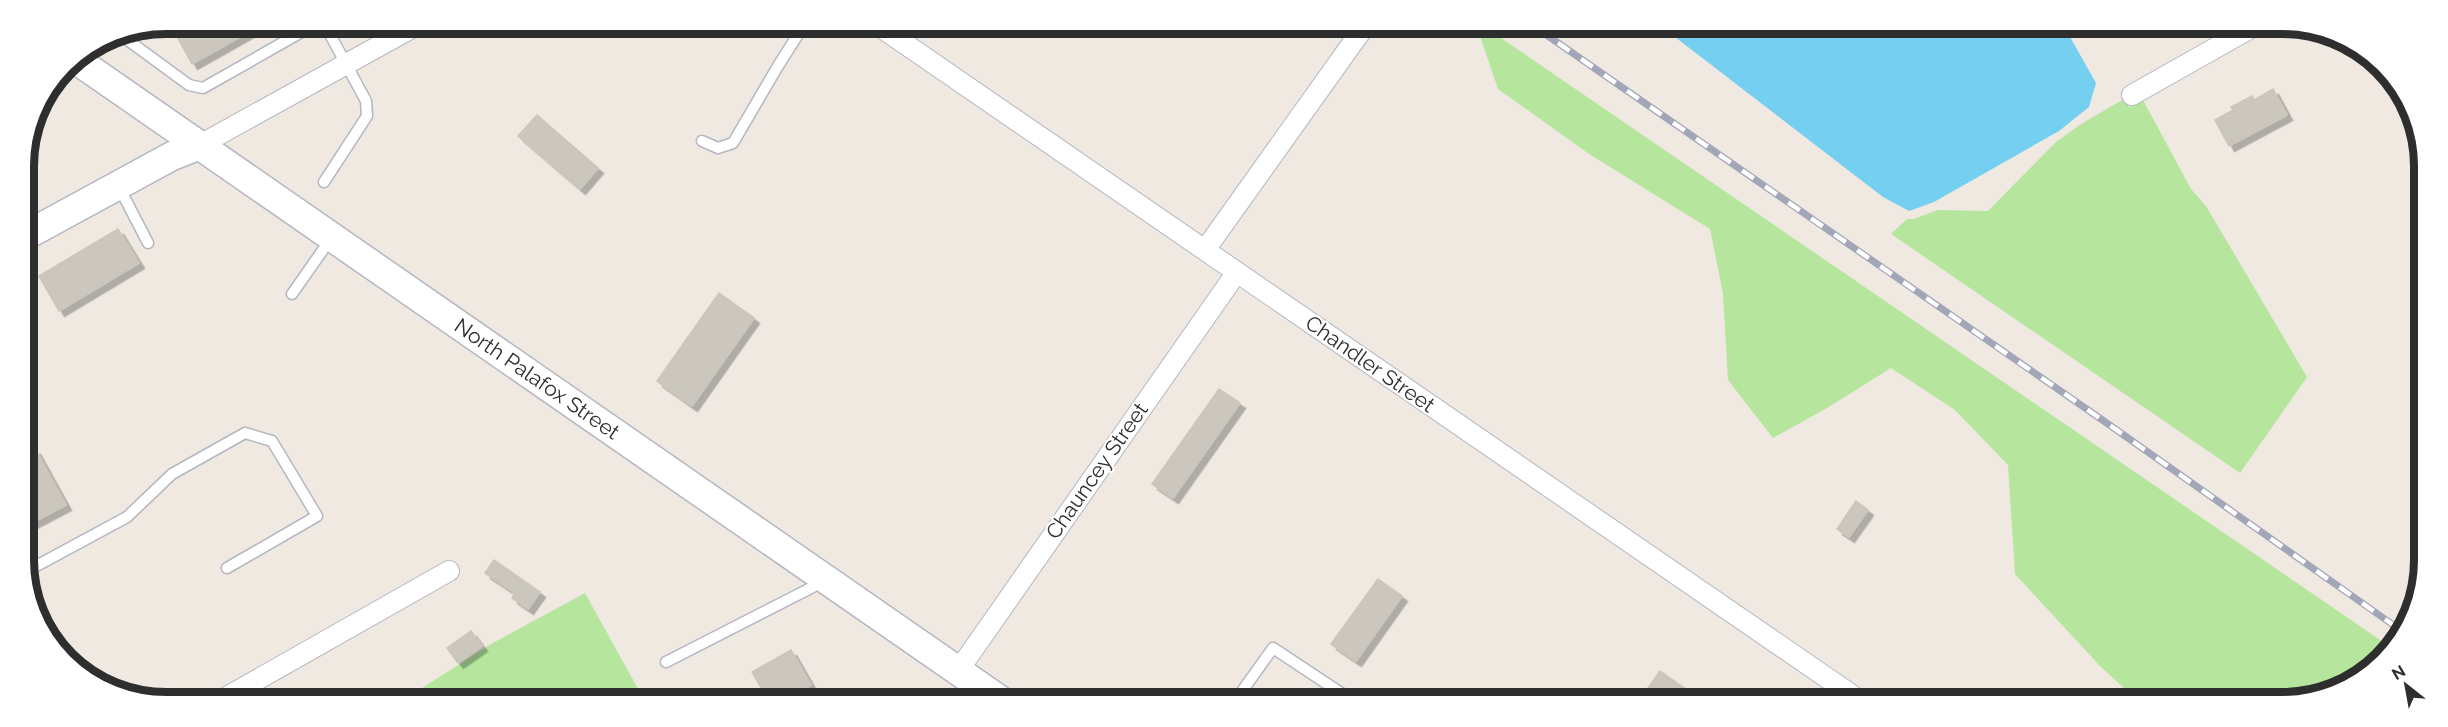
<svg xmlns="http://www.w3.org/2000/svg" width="2448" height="727" viewBox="0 0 2448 727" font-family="Raleway,sans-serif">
<defs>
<filter id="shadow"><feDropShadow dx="5.5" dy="5.5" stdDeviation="0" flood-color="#0004"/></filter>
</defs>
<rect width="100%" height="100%" fill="#efe9e1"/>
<!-- green -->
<path fill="#b6e59e" d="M1477,27H1485L2389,646L2375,668L2336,692L2291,703L2139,702L2100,666L2015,574L2008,465L1955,410L1891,368L1827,408L1773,438L1728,380L1723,294L1710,229L1589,154L1498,89Z
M2124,99L2129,107L2143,100L2191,189L2206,206L2307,377L2240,473L1891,234L1907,219H1913L1938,210L1988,211L2056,142L2081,124Z
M585,593L637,687L642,699H405L491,644Z"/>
<!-- water -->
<path fill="#75cff0" d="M1662,27L2065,28L2096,83L2089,107L2059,131L1934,202L1909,211L1883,197Z"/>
<!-- building -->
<path fill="#cbc7bf" stroke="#cbc5ba" stroke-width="1.5" filter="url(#shadow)" d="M182,24H263L192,64L173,29Z
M2273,89L2287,115L2229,146L2215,120L2233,110L2231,107L2252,96L2254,100Z
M537,115L598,168L580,189L518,136Z
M118,229L139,263L59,311L39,276Z
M719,293L754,318L692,406L657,381Z
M1219,389L1240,403L1173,498L1152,484Z
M35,449L66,505L26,526V454Z
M1856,501L1868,510L1849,537L1837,529Z
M494,560L540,592L528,609L512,598L515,593L485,573Z
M1378,579L1402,596L1356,661L1331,644Z
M471,631L482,646L458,663L447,648Z
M791,650L811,685L784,700H768L752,672Z
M1660,671L1703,701H1653L1643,695Z"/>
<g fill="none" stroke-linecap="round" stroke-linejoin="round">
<!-- lane casing -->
<g stroke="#b4b7c1" stroke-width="13">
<path id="lane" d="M118,33L189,85L203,88L314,25L326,27L366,101L367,116L324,182
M702,141L718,148L733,143L778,66L804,25
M119,187L148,243
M292,294L332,237
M27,571L127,517L172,474L245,433L272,441L317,516L227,568
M666,662L807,590L818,584L823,578
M1235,701L1273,648L1353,701"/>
</g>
<!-- street casing -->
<g stroke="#b4b7c1" stroke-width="22">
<path id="street" d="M879,26L1862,702
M2132,95L2249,29
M200,145L417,25
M1205,250L1364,27
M958,671L1237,272
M225,698L449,571"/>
</g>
<!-- secondary casing -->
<g stroke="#b4b7c1" stroke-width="31">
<g id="secondary">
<path id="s1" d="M75,59L1000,700"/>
<path d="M25,236L172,156L200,145"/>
</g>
</g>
<!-- lane -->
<use href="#lane" stroke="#fff" stroke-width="10"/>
<!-- street -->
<use href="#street" stroke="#fff" stroke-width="20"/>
<!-- secondary -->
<use href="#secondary" stroke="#fff" stroke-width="28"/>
<!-- rail casing -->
<g stroke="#a3a6b8" stroke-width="7">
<path id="rail" d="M1535,27L2101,419L2399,629"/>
</g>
<!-- rail -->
<use href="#rail" stroke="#fff" stroke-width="4.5" stroke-dasharray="14" stroke-linecap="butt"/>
</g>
<g text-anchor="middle" stroke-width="4.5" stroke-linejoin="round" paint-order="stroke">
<!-- street labels -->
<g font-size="21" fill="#2e2e2e" stroke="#fff">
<text transform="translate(1370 364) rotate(35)" y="7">Chandler Street</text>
<text dy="7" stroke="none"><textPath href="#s1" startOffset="562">North Palafox Street</textPath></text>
<text transform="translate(1097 471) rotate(-55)" y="7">Chauncey Street</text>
</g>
</g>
<!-- crop -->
<path d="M0 0H2448V727H0ZM166 34H2282A132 132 0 0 1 2414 166V560A132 132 0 0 1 2282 692H166A132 132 0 0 1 34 560V166A132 132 0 0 1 166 34Z" fill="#fff" fill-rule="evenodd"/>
<path fill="none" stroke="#2e2e2e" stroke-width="8" d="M166 34H2282A132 132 0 0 1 2414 166V560A132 132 0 0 1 2282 692H166A132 132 0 0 1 34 560V166A132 132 0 0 1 166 34Z"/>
<!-- north arrow -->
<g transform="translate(2406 685) rotate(329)" stroke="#ffffff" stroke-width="4.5" paint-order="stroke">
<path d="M0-4.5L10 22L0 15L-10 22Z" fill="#2e2e2e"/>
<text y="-9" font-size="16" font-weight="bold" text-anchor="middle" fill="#2e2e2e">N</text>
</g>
</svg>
